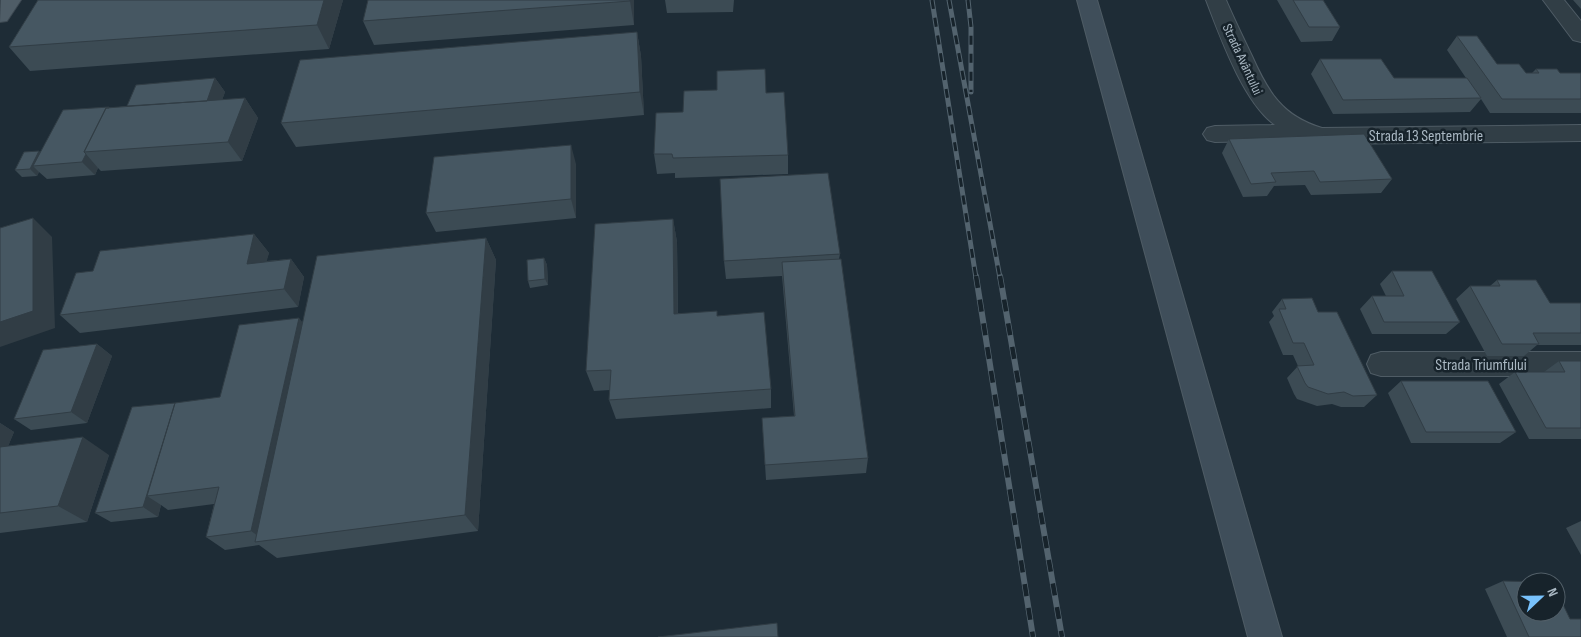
<svg xmlns="http://www.w3.org/2000/svg" width="1581" height="637" viewBox="0 0 1581 637" font-family="'Sofia Sans Condensed',sans-serif">
<rect width="100%" height="100%" fill="#1e2c36"/>
<g fill="none" stroke-linecap="round" stroke-linejoin="round">
<!-- minor casing -->
<g stroke="#4f5c65" stroke-width="2">
<path id="minor" d="M1206,0H1226C1234,19 1243,37 1252,56C1268,92 1282,116 1322,128L1581,125V141L1321,144L1306,140L1215,142L1207,140L1203,134L1207,128L1215,126L1275,125C1243,102 1220,36 1206,0Z
M1543,0H1564L1581,21V42L1573,40Z
M1381,352H1581V376H1381L1371,373L1367,364L1371,355Z"/>
</g>
<!-- secondary casing -->
<g stroke="#4f5c65" stroke-width="2">
<path id="secondary" d="M1077,0H1097L1282,637H1248Z"/>
</g>
<!-- primary casing -->
<g stroke="#3b4750" stroke-width="2">
<path id="primary" d="M1,0H21L7,21L0,22Z"/>
</g>
<!-- minor -->
<use href="#minor" fill="#313e46" fill-rule="evenodd"/>
<!-- secondary -->
<use href="#secondary" fill="#3f4e5a" fill-rule="evenodd"/>
<!-- primary -->
<use href="#primary" fill="#4f5d67" fill-rule="evenodd"/>
<!-- rail-far1 casing -->
<g stroke="#53636e" stroke-width="5">
<path id="rail-far1" d="M932,0L976,278
M949,0L1000,278
M968,0L971,27V92"/>
</g>
<!-- rail casing -->
<g stroke="#53636e" stroke-width="6">
<path id="rail" d="M976,276L1033,637
M1000,276L1062,637"/>
</g>
<!-- rail-far1 -->
<use href="#rail-far1" stroke="#17232b" stroke-width="3" stroke-dasharray="9" stroke-linecap="butt"/>
<!-- rail -->
<use href="#rail" stroke="#17232b" stroke-width="4.5" stroke-dasharray="12" stroke-linecap="butt"/>
</g>
<!-- wall -->
<path fill="#3c4b54" d="M38,0H343L329,49L30,71L9,47Z
M634,0V25L374,45L363,21Z
M665,0H734L733,12L667,13Z
M1277,0H1323L1340,27L1332,41L1301,42Z
M1573,0H1581V9Z
M637,32L641,56L644,115L296,147L281,123Z
M1457,36L1497,64L1526,73H1532L1536,69L1560,73H1581V113H1490L1481,99L1470,112L1333,114L1311,74L1320,59L1394,78H1466L1447,50Z
M215,78L225,92L222,100L245,98L258,118L242,161L101,171L98,168L95,175L47,179L39,172L37,176L22,177L15,170L40,152L109,107L110,108L127,106Z
M766,93L788,155V174L675,178V173L657,174L654,154L683,112Z
M1229,139L1392,179L1381,193L1311,195L1305,185L1274,186L1267,196L1243,197L1222,153Z
M576,164V218L436,232L426,213Z
M673,219L677,242L678,313L718,316L771,389V408L616,419L609,400L610,390L594,391L586,371Z
M254,234L269,253L266,261L291,259L304,277L298,307L80,333L60,315Z
M486,238L496,260L478,531L277,558L259,545L225,550L206,537L214,504L168,510L161,505L158,517L111,522L95,513L302,322Z
M840,254L839,259L868,458L866,473L766,480L762,418L794,416L782,276L726,279L724,261Z
M544,258L547,265L548,285L530,288L528,281Z
M1392,271L1460,322L1446,334H1372L1360,309L1372,296H1386L1380,284Z
M1497,280L1550,303H1581V345H1537L1524,356H1487L1456,299L1470,286H1490Z
M1282,299L1318,312L1377,395L1364,407H1341L1332,404L1317,406L1297,399L1294,394L1287,378L1298,366L1293,355H1283L1269,322L1274,316L1272,312Z
M97,344L112,356L87,423L31,430L14,419Z
M1559,361H1581V439H1529L1499,384L1515,372H1544Z
M1401,381L1516,432L1500,443H1411L1388,393Z
M0,423L14,432L8,446L109,455L87,522L0,533Z
M1581,521V555L1566,528Z
M1503,581L1570,619L1581,637H1507L1485,589Z"/>
<!-- shaded-wall -->
<path fill="#313d45" d="M324,0H343L329,49L317,25Z
M630,0H634V25L630,1Z
M637,32L641,56L644,115L640,92Z
M215,78L225,92L216,116L206,102Z
M245,98L258,118L242,161L228,142Z
M571,145L576,164V218L571,199Z
M39,151L46,158L33,166L39,172L37,176L30,169Z
M86,154L98,168L95,175L82,162Z
M33,218L52,237L55,328L0,347V322Z
M673,219L677,242L678,335L674,314Z
M254,234L269,253L261,282L247,264Z
M486,238L496,260L478,531L465,515Z
M544,258L547,265L548,285L545,279Z
M291,259L304,277L298,307L284,289Z
M299,318L313,335L265,541L251,531Z
M97,344L112,356L87,423L71,412Z
M176,403L147,496L161,505L158,517L143,507Z
M0,423L14,432L0,466Z
M83,437L109,455L87,522L58,506Z"/>
<!-- building -->
<path fill="#465762" stroke="#313d45" d="M38,0H324L317,25L9,47Z
M368,0H630V1L363,21Z
M1293,0H1323L1340,27H1309Z
M637,32L640,92L281,123L300,60Z
M1457,36H1477L1497,64H1519L1526,73H1539L1536,69H1557L1560,73H1581V99H1502Z
M1320,59H1381L1394,78H1467L1481,98L1343,100Z
M765,69L766,93L784,92L788,155L673,158L672,154H654L656,113L683,112L684,91L717,90V71Z
M215,78L207,101L127,106L136,85Z
M245,98L228,142L84,152L106,108Z
M109,107V108H106L84,152L86,154L82,162L33,166L63,110Z
M1364,134L1392,179L1320,182L1314,171L1271,173L1276,182L1251,184L1229,139Z
M571,145V199L426,213L434,157Z
M39,151L30,169L15,170L24,152Z
M828,173L840,254L724,261L720,179Z
M33,218V311L0,322V228Z
M673,219L674,314L717,311V316L764,312L771,389L609,400L611,370L586,371L595,224Z
M254,234L247,264L291,259L284,289L60,315L76,273L93,271L100,251Z
M486,238L465,515L255,542L317,256Z
M544,258L545,279L528,281L527,260Z
M841,259L868,458L765,465L762,418L795,416L782,262Z
M1392,271H1432L1460,322H1384L1372,296H1404Z
M1497,280H1536L1550,303H1581V333H1533L1539,344H1502L1470,286H1500Z
M1312,298L1318,312H1337L1377,395L1353,396L1344,392L1328,394L1308,387L1305,383L1297,366L1314,365L1304,343H1293L1279,309H1286L1282,299Z
M299,318L251,531L206,537L219,487L147,496L175,403L220,397L239,325Z
M97,344L71,412L14,419L43,350Z
M1559,361H1581V428H1546L1515,372H1565Z
M1401,381H1488L1516,432H1426Z
M175,403L143,507L95,513L132,407Z
M83,437L58,506L0,513V447Z
M1503,581L1552,582H1526V612H1556V590L1570,619H1581V637H1529Z
M777,623L778,637H658Z"/>
<g text-anchor="middle" stroke-width="5" stroke-linejoin="round" paint-order="stroke">
<!-- far-street labels -->
<g font-size="14" fill="#abb9c4" stroke="#17232b">
<text transform="translate(1243 59) rotate(65)" y="5">Strada Avântului</text>
</g>
<!-- street labels -->
<g font-size="16" fill="#abb9c4" stroke="#17232b">
<text x="1426" y="141">Strada 13 Septembrie</text>
<text x="1481" y="370">Strada Triumfului</text>
</g>
</g>
<!-- north arrow -->
<g transform="translate(1541 597) rotate(68)"><circle r="24" fill="#17232b" stroke="#525f68"/>
<path d="M0-4L9 19L0 12L-9 19Z" fill="#78c2fc"/>
<text y="-8" font-size="14" font-weight="bold" text-anchor="middle" fill="#abb9c4">N</text>
</g>
</svg>
